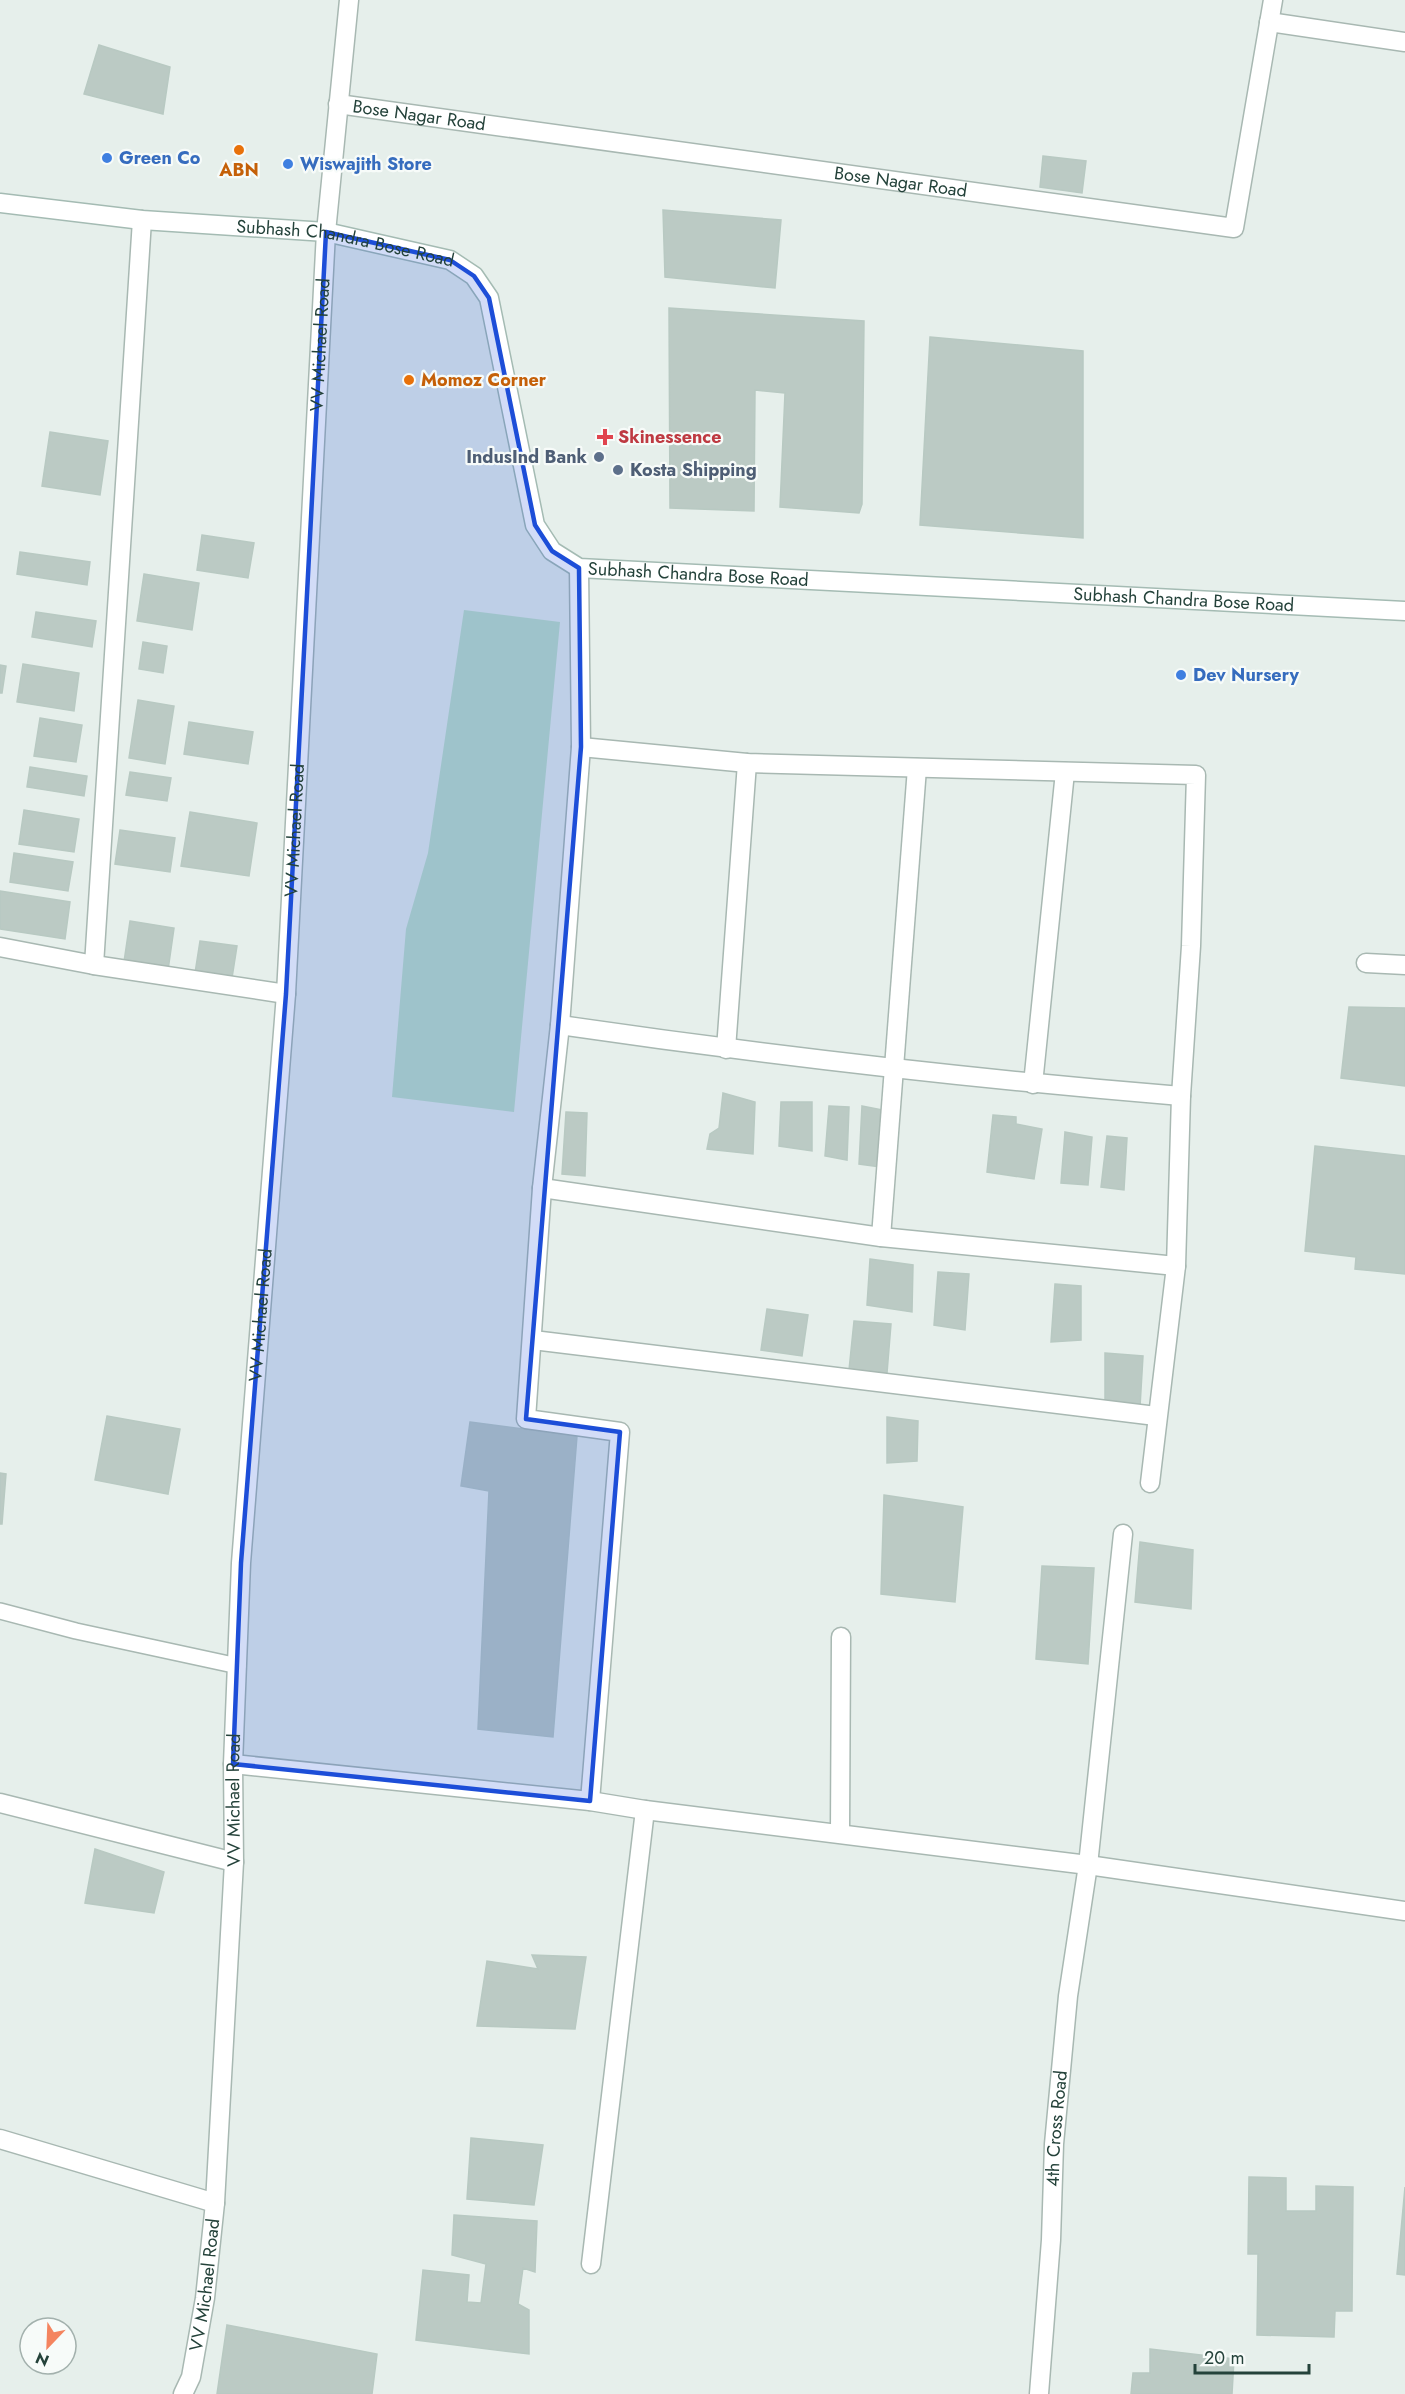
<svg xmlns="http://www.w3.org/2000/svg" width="1405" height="2394" viewBox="0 0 1405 2394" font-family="Jost,sans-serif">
<rect width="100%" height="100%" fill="#e6efeb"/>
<!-- green -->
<path fill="#bfe0c8" d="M464,610L560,622L514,1112L392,1097L406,929L428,853Z"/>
<!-- building -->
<path fill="#bbcac4" stroke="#b8c9c2" stroke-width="1.5" d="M99,45L170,67L163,114L84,94Z
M1043,156L1086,161L1082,193L1040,187Z
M663,210L781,220L775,288L665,277Z
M669,308L864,321L862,504L859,513L780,507L785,393L755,390L754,511L670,508Z
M930,337L1083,351V538L920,525Z
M50,432L108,441L100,495L42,486Z
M202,535L254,543L248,578L197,570Z
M20,552L90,562L87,585L17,574Z
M144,574L199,583L192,630L137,621Z
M36,612L96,621L92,647L32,637Z
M143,642L167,646L163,673L139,669Z
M23,664L79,673L74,711L17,702Z
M0,665L6,666L2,693H0Z
M138,700L174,706L165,764L129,758Z
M40,718L82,725L76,762L34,756Z
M189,722L253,732L248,764L184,754Z
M30,767L87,776L84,796L27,787Z
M130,772L171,778L167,801L126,795Z
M24,810L79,819L74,852L19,844Z
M190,812L257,823L249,876L181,866Z
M120,830L175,838L170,872L115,864Z
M14,853L73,862L68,891L10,882Z
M0,891L70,902L65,939L0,929Z
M130,921L174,928L168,970L124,962Z
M200,941L237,946L232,978L195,973Z
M1349,1007L1405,1008V1086L1341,1078Z
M723,1093L755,1102L753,1154L707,1149L710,1134L719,1128Z
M781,1102H812V1151L779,1146Z
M829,1106L849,1107L847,1160L825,1156Z
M862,1106L883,1110L880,1167L859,1164Z
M566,1112L587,1113L585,1176L562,1174Z
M993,1115L1016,1117V1124L1042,1129L1034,1179L987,1172Z
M1065,1132L1092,1137L1088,1185L1061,1183Z
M1107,1136L1127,1138L1124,1190L1101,1187Z
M1315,1146L1405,1156V1274L1355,1269L1356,1257L1305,1251Z
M870,1259L913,1265L912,1312L867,1305Z
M938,1272L969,1274L965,1330L934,1325Z
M1055,1284L1081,1286V1340L1051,1342Z
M767,1309L808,1315L802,1356L761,1350Z
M854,1321L891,1324L887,1373L849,1370Z
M1105,1353L1143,1356L1140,1407L1105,1405Z
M107,1416L180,1429L168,1494L95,1480Z
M887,1417L918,1421L917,1461L887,1463Z
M470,1422L577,1436L553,1737L478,1729L489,1491L461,1486Z
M0,1473L6,1474L2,1524H0Z
M884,1495L963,1507L955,1602L881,1594Z
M1140,1542L1193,1550L1191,1609L1135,1602Z
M1042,1566L1094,1568L1088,1664L1036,1659Z
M95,1849L164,1872L154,1913L85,1903Z
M532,1955L586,1957L575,2029L477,2026L487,1961L538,1969Z
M471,2138L543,2145L534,2205L467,2199Z
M1249,2177L1286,2178V2211H1316V2186L1353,2187L1352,2311H1335L1334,2337L1257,2335L1258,2254H1248Z
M1405,2187V2275L1397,2274Z
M454,2215L537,2221L535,2272L523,2268L518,2304L529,2310V2354L416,2340L423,2270L469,2275L467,2302L481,2303L486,2264L452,2255Z
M227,2325L377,2354L372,2394H217Z
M1150,2349L1234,2359L1232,2394H1131L1133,2373H1150Z"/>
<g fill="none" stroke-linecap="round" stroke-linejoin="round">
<!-- service casing -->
<g stroke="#a8b8b2" stroke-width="18">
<path id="service" d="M0,1611L76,1631L238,1666"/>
</g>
<!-- minor casing -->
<g stroke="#a8b8b2" stroke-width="21">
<g id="minor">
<path d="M1269,22L1405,42"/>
<path id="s1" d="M338,104L1234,228L1273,0"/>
<path d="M579,568L581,747L560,1025L542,1188L526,1419L620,1432L590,1801"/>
<path d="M581,747L747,763L1196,775L1191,946L1181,1096L1176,1266L1150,1483"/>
<path d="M0,947L94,965L286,994"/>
<path d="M1366,963L1405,965"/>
<path d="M94,965L142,220"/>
<path d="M560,1025C766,1055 973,1079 1181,1096"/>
<path d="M726,1049L747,763"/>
<path d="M1033,1084L1065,772"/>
<path d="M542,1188L881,1237L1176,1266"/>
<path d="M881,1237L917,768"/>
<path d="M533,1340L1156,1416"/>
<path d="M233,1764L590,1801L645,1810L1088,1865L1405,1911"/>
<path d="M0,1803L234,1862"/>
<path d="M840,1833L841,1637"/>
<path d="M0,2139L215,2203"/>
<path d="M591,2264L645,1810"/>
<path id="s2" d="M183,2394L191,2377L205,2298L215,2203L234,1862L233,1764L241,1563L286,994L326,232L349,0"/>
<path id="s3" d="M1039,2394L1051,2240L1054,2144L1068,1996L1088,1865L1123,1534"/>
</g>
</g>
<!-- secondary casing -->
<g stroke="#a4bbb3" stroke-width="21">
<g id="secondary">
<path id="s4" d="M0,203L142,220L326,232L450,260L474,276L489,298L535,525L552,551L579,568L1405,611"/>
</g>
</g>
<!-- service -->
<use href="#service" stroke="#fff" stroke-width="15"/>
<!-- minor -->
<use href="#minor" stroke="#fff" stroke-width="18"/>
<!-- secondary -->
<use href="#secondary" stroke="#fff" stroke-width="18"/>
</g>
<!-- marked area -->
<path fill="#1d4ed8" fill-opacity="0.2" stroke="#1d4ed8" stroke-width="4.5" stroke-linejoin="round" d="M326,232L450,260L474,276L489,298L535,525L552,551L579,568L581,747L526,1419L620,1432L590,1801L233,1764L241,1563L286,994Z"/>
<!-- markers -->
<g fill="#e8710a" stroke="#f7fbf9" stroke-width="2">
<circle cx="239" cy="150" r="6"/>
<circle cx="409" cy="380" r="6"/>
</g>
<g fill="#3f7fe0" stroke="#f7fbf9" stroke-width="2">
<circle cx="107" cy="158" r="6"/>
<circle cx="288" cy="164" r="6"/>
<circle cx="1181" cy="675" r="6"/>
</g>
<path fill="#e0444e" stroke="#f7fbf9" stroke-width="2" d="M602 428h6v6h6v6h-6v6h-6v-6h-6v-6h6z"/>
<g fill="#5c6f8a" stroke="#f7fbf9" stroke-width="2">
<circle cx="599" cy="457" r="6"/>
<circle cx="618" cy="470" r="6"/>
</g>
<g text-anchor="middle" stroke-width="4.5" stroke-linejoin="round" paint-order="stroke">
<!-- street labels -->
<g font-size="18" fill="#24423a" stroke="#f7fbf9">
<text dy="6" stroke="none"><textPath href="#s1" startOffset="82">Bose Nagar Road</textPath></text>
<text dy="6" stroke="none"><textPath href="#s1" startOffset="568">Bose Nagar Road</textPath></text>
<text dy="6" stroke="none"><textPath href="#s4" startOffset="348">Subhash Chandra Bose Road</textPath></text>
<text dy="6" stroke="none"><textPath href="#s2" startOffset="2056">VV Michael Road</textPath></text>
<text dy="6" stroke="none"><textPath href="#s4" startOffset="924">Subhash Chandra Bose Road</textPath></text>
<text dy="6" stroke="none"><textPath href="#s4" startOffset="1410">Subhash Chandra Bose Road</textPath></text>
<text dy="6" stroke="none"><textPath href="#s2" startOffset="1570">VV Michael Road</textPath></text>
<text dy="6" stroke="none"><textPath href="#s2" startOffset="1084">VV Michael Road</textPath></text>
<text dy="6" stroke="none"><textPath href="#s2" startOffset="598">VV Michael Road</textPath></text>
<text dy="6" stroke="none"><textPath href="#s3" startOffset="266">4th Cross Road</textPath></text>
<text dy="6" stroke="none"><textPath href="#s2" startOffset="112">VV Michael Road</textPath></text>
</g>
<!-- shop labels -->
<g font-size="18" font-weight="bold" fill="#366cbe" stroke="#f7fbf9" text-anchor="start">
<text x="119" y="164">Green Co</text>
<text x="300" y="170">Wiswajith Store</text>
<text x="1193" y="681">Dev Nursery</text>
</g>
<!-- food labels -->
<g font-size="18" font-weight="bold" fill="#c56008" stroke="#f7fbf9">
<text x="239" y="176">ABN</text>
<text x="421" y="386" text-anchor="start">Momoz Corner</text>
</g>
<!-- health labels -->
<g font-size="18" font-weight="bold" fill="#be3a42" stroke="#f7fbf9" text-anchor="start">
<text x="618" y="443">Skinessence</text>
</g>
<!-- service labels -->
<g font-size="18" font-weight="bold" fill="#4e5e75" stroke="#f7fbf9" text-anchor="end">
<text x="587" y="463">IndusInd Bank</text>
<text x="630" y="476" text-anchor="start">Kosta Shipping</text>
</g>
</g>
<!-- north arrow -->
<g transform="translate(48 2346) rotate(203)"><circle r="28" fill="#f7fbf9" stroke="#a3b1ad" stroke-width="1.5"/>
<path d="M0-4.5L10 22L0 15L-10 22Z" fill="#f4845f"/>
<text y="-9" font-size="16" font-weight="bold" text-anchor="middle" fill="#24423a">N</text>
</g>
<!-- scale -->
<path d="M1195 2364v9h114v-9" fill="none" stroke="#24423a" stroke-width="3"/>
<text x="1204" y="2364" font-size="18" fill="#24423a" stroke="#f7fbf9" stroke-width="4.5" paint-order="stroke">20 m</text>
</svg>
